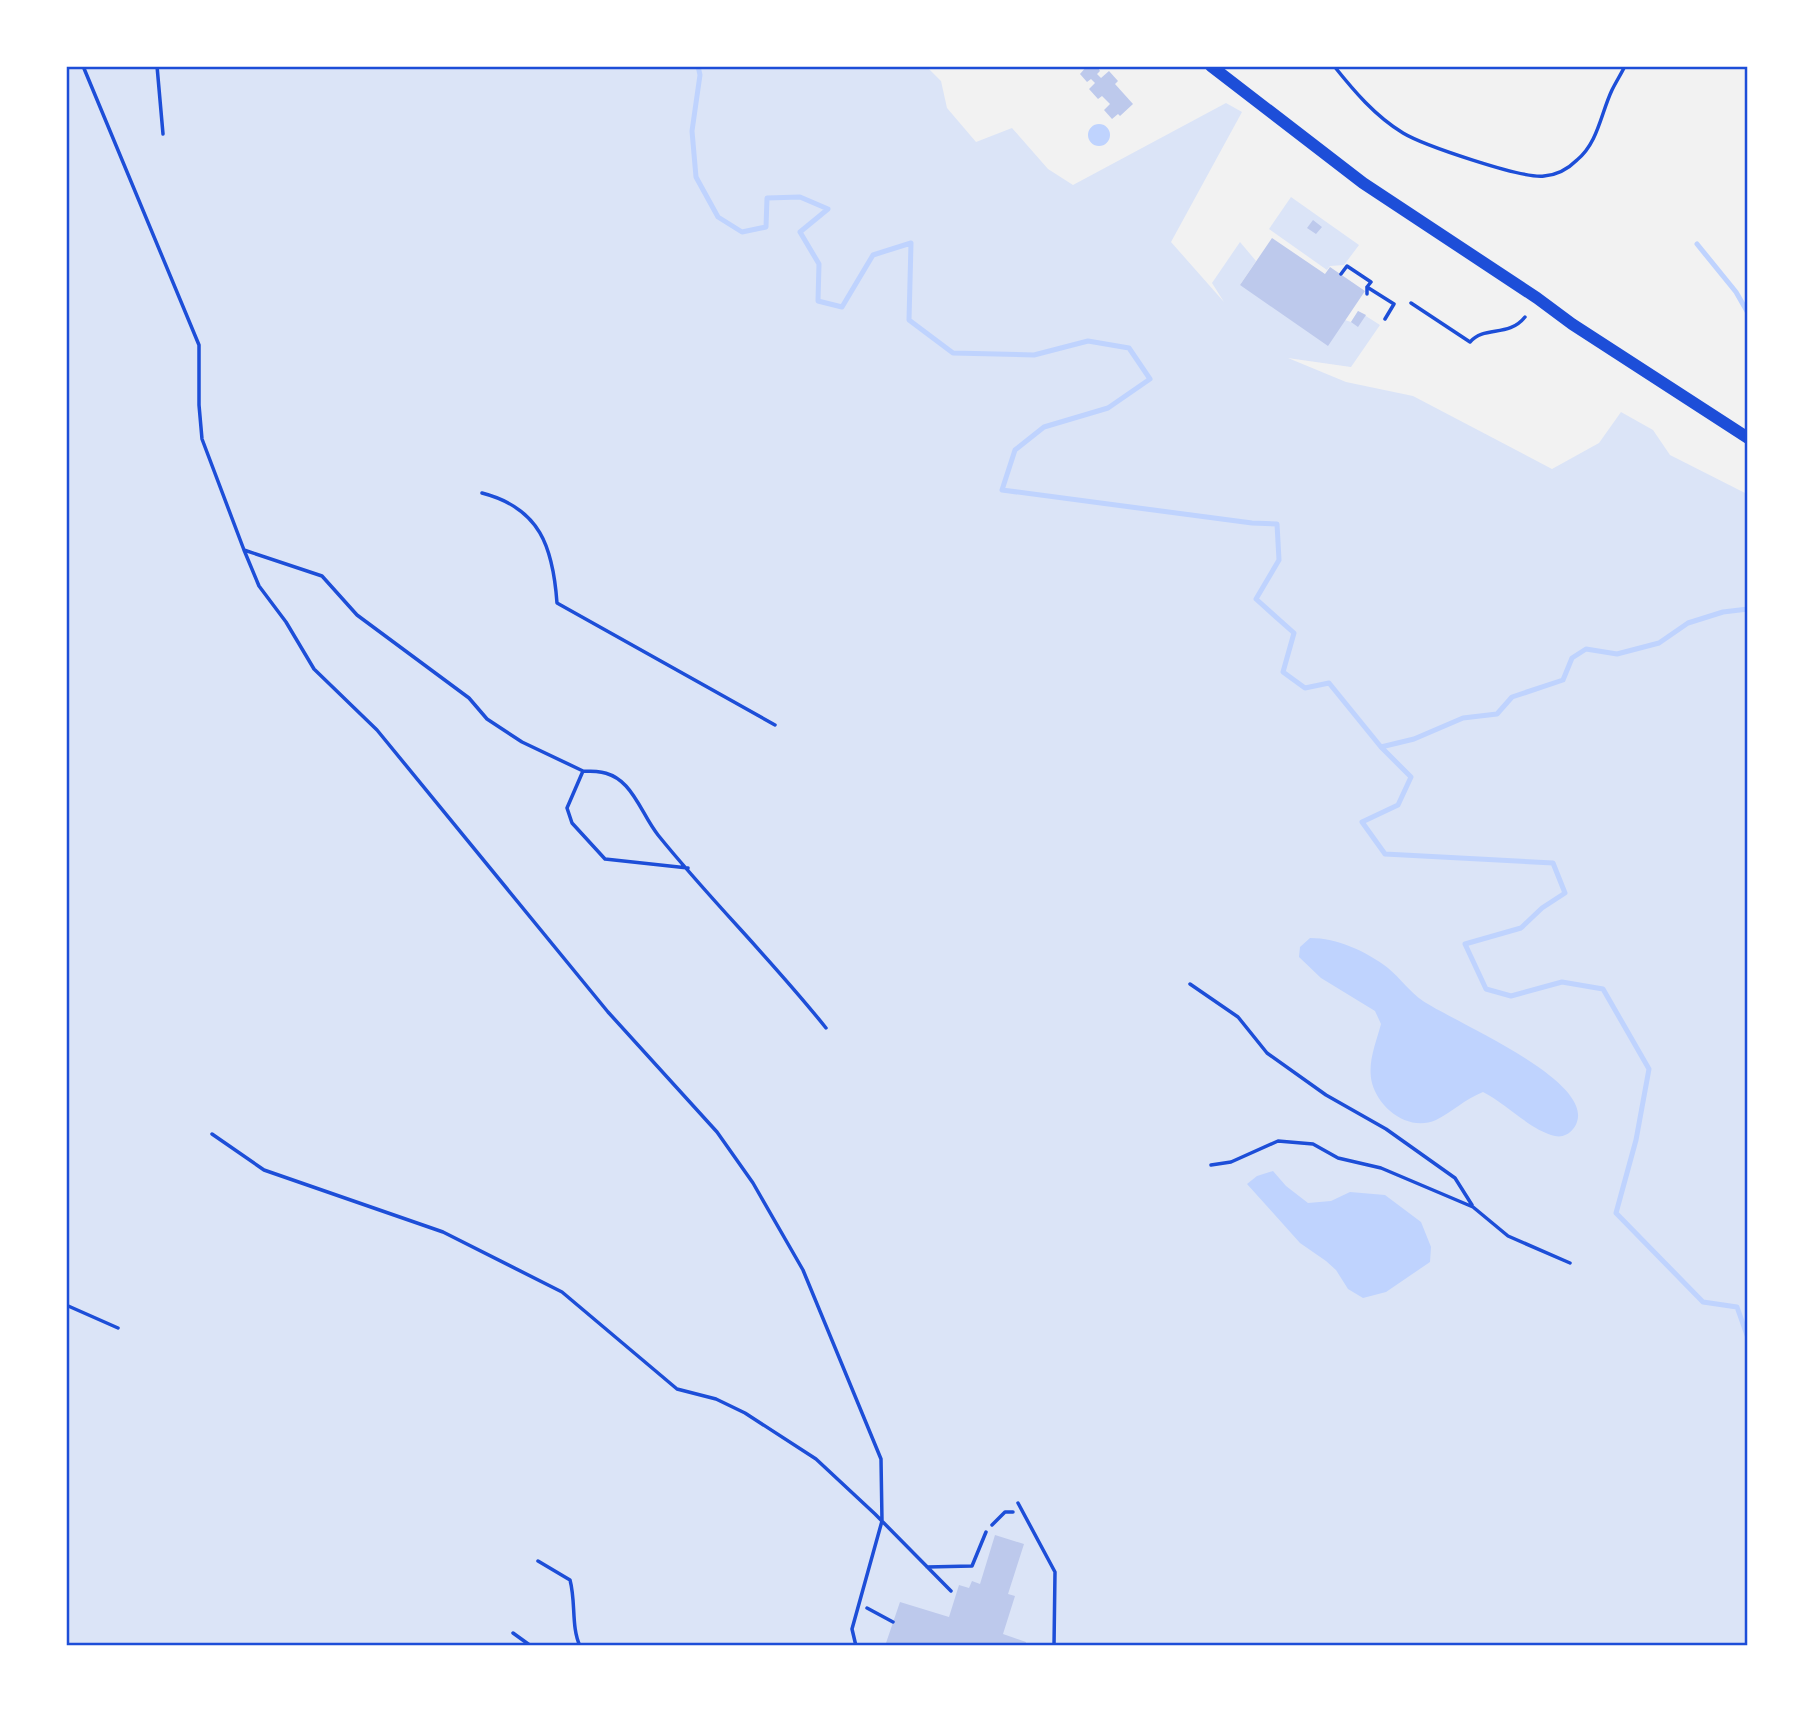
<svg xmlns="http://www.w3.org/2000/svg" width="1814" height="1712" viewBox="0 0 1814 1712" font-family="'Asap Condensed',sans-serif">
<rect width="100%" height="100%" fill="#f2f2f2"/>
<!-- green -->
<path fill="#dbe4f7" d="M66,67H927L941,81L947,108L976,142L1012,128L1048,169L1073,185L1226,103L1242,112L1171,242L1224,302L1212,283L1240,242L1256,261L1240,285L1351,322L1358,311L1380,325L1351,367L1288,358L1346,382L1413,396L1552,469L1599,443L1621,412L1653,430L1670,455L1747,494V1645H67Z
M1291,197L1359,245L1344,265L1330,266L1327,270L1269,229Z"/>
<!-- water -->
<path fill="#bfd3fe" d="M1088 135a11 11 0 1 1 22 0a11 11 0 1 1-22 0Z
M1310,938C1337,938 1366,951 1388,968C1400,978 1410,992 1423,1001C1455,1022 1576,1073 1578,1114C1579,1126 1568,1139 1555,1136C1530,1130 1507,1104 1483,1092C1465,1099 1452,1112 1436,1120C1409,1132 1379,1109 1372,1083C1367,1063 1376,1043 1381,1024L1375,1011L1321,978L1299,957L1300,947Z
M1273,1171L1286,1186L1308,1203L1331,1201L1350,1192L1385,1195L1421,1222L1431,1247L1430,1262L1386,1292L1363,1298L1348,1289L1336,1270L1326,1261L1300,1243L1247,1184L1257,1176Z"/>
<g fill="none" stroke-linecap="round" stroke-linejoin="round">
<!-- stream -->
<path stroke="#bfd3fe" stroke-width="5" d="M698,66L700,75L692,131L696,177L718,217L742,232L766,227L767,198L800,197L828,209L800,232L819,264L818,301L842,307L873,255L911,243L909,320L953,353L1034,355L1088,341L1129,348L1150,379L1108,408L1044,427L1015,450L1002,490L1252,523L1277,524L1279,560L1256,599L1294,633L1283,672L1305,688L1329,683L1381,747L1411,777L1398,805L1362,822L1385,854L1553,863L1565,893L1542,908L1521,928L1465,944L1486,989L1511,996L1562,982L1603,989L1649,1069L1636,1140L1616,1213L1703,1302L1737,1307L1748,1338
M1697,244L1736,292L1748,313
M1381,747L1414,739L1463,718L1497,714L1512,697L1563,680L1572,658L1586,649L1617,654L1659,643L1688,623L1723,612L1748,609"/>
</g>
<!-- building -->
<path fill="#bdc9ec" d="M1087,66H1097L1100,71L1097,74L1101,78L1109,71L1118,81L1115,84L1133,104L1120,116L1118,114L1112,119L1104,110L1110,104L1102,96L1098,99L1089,89L1095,83L1091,79L1087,82L1080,74Z
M1313,220L1322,227L1316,234L1307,228Z
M1272,238L1325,274L1330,267L1365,291L1328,346L1240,285Z
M1358,311L1366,315L1358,327L1351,322Z
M995,1535L1024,1544L1008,1594L1015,1596L1003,1634L1026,1642L1025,1646H894L886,1643L900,1602L949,1617L959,1585L969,1588L972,1581L980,1584Z"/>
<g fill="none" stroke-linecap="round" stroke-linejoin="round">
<!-- path -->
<path stroke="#1d4ed8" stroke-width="3.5" d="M1334,66C1354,91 1375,116 1403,133C1423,145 1522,179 1544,176C1557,175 1568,169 1577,160C1598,143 1601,113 1612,90C1616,82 1621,74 1625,66
M1341,274L1347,266L1371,282L1367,287V294
M1367,287L1394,304L1385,319
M1411,303L1470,342C1485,325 1508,338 1525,317
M992,1525L1005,1512H1013
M867,1608L893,1622"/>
<!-- service -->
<path stroke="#1d4ed8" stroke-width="3.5" d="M83,66L199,345V405L202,439L244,550L322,576L357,615L469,698L487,719L522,742L583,771
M157,66L163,134
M482,493C540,508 553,547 557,603L775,725
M244,550L259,586L286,622L314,669L377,730L608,1012L717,1132L753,1183L803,1270L881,1459L882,1521L852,1629L856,1646
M688,868L605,859L572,823L567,808L583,771C600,771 613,772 626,786C639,800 646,820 658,835C712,902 773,961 826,1028
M1190,984L1238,1017L1267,1053L1326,1095L1386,1129L1455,1178L1472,1205
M212,1134L264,1170L443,1232L562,1292L677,1389L716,1399L745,1413L816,1459L875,1514L951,1591
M1211,1165L1231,1162L1278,1141L1313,1144L1338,1158L1381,1168L1473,1207L1508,1236L1570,1263
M66,1305L118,1328
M1018,1503L1055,1572L1054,1646
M538,1561L570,1580C576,1602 571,1627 580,1646
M927,1567L972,1566L986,1532
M513,1633L531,1646"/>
<!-- primary -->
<path stroke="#1d4ed8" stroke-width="12" d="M1211,66L1363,183L1537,298L1572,324L1748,438"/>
</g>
<!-- border -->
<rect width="1814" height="1712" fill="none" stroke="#ffffff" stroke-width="136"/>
<rect x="68" y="68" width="1678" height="1576" fill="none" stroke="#1d4ed8" stroke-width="2.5"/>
</svg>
